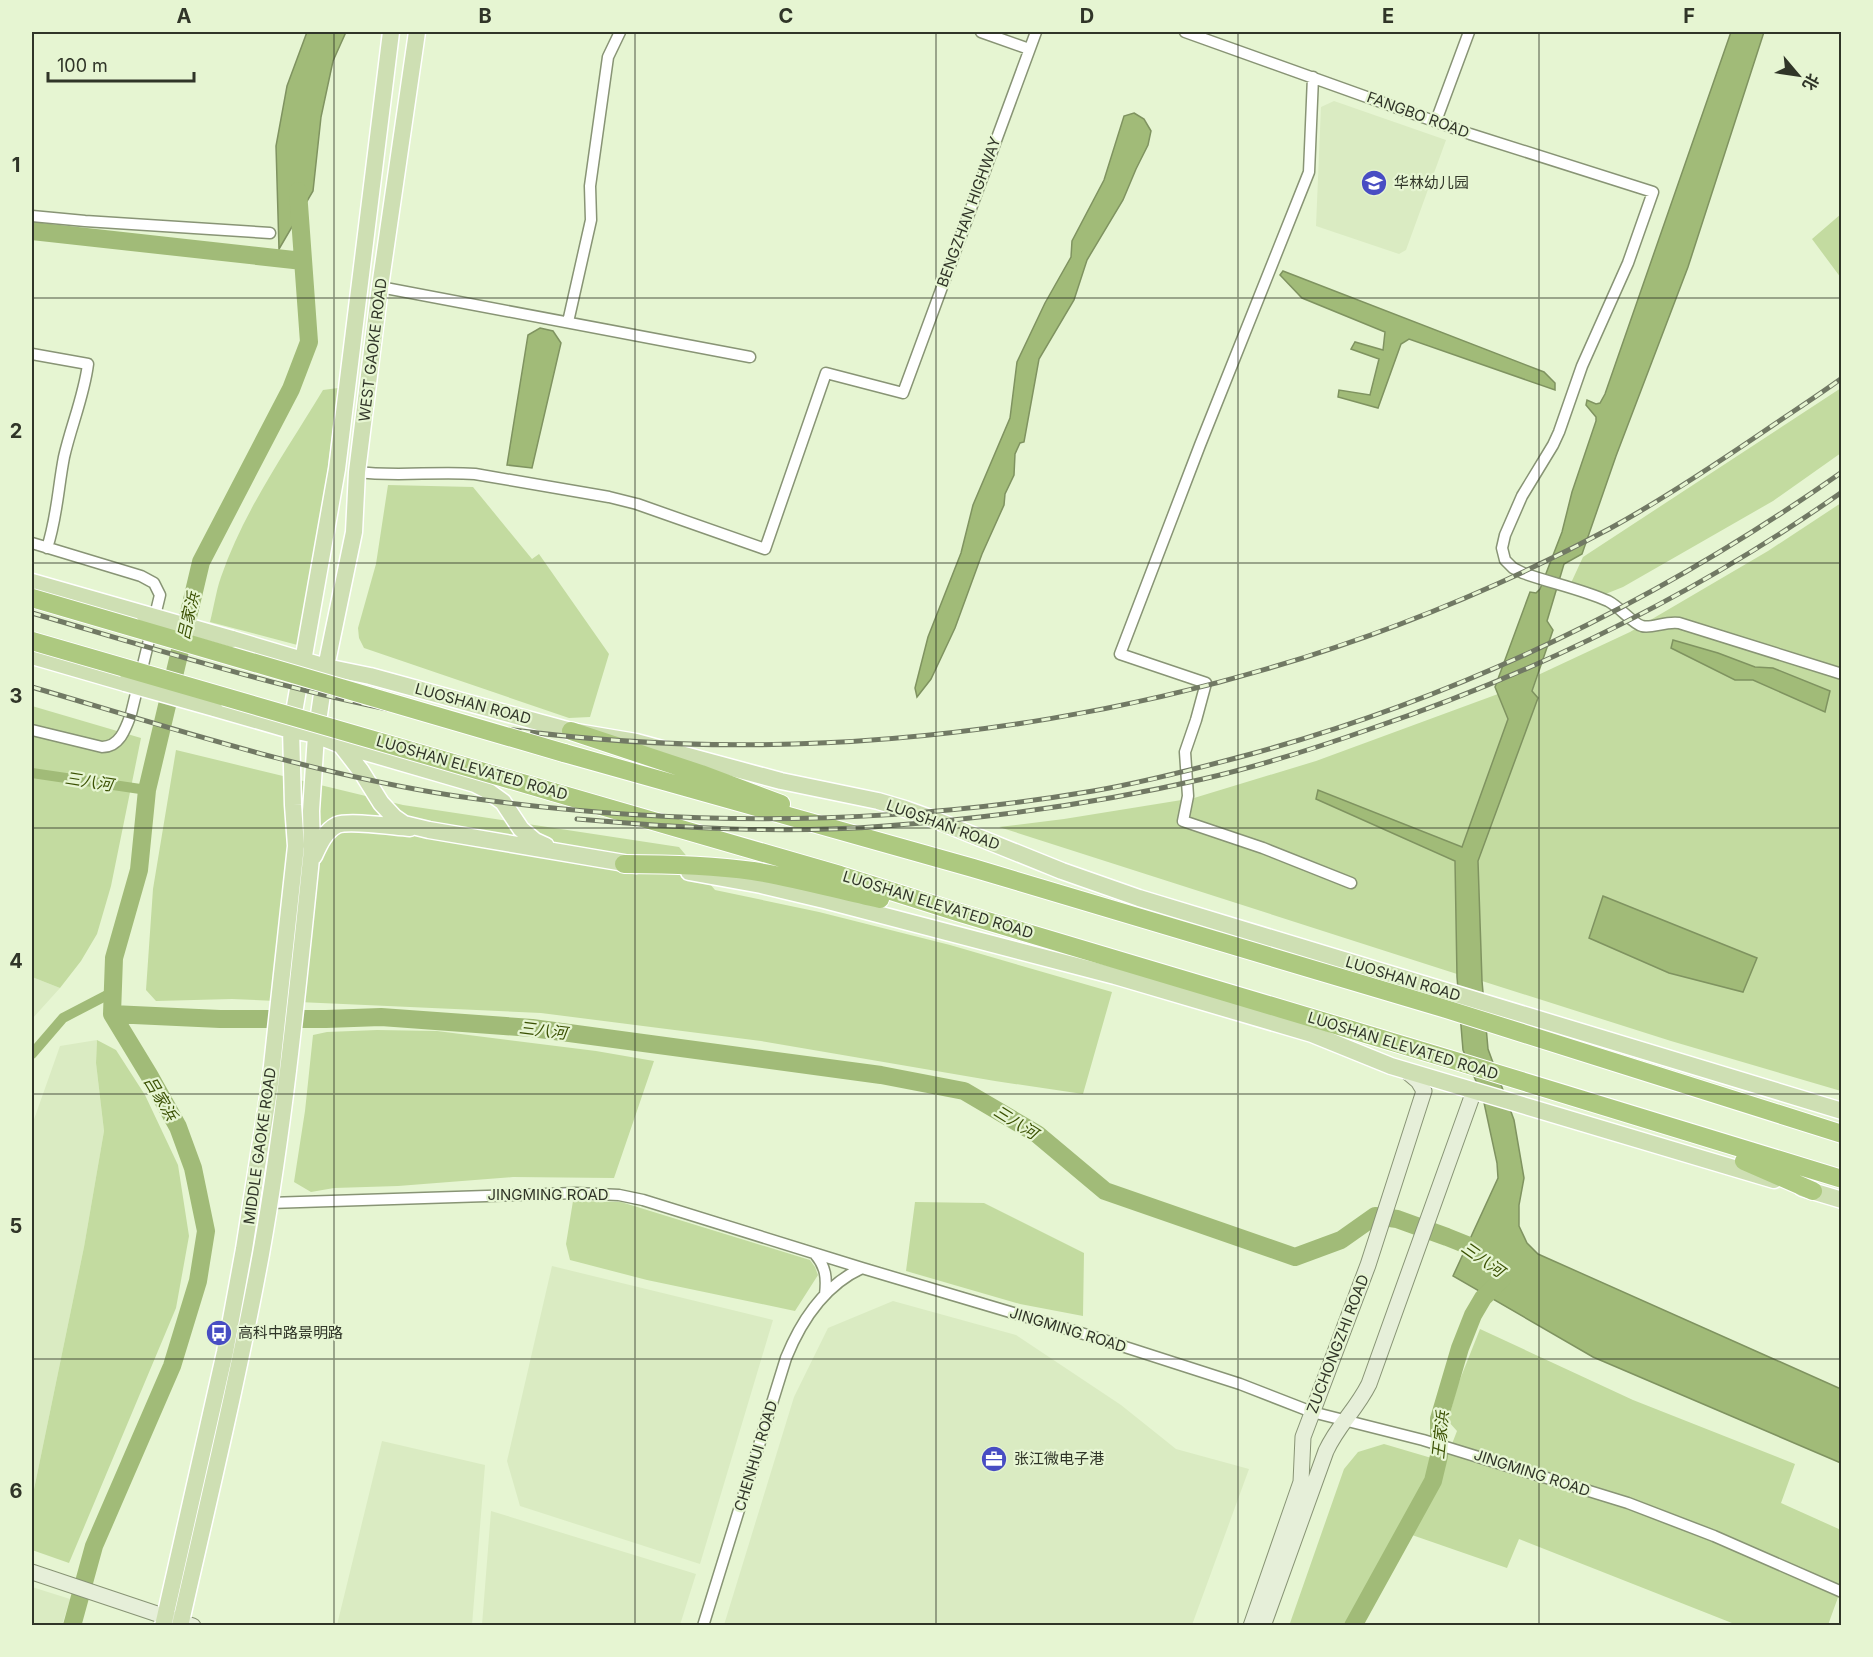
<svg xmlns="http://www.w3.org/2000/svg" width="1873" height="1657" viewBox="0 0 1873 1657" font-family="Inter,'Noto Sans SC',sans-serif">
<rect width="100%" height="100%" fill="#e6f5d2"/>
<!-- built -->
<path fill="#daebc2" d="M1334,101L1446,140L1406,250L1399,254L1316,226L1321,107Z
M32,977L60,988L32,1019Z
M97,1040L96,1063L104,1131L84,1247L32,1499V1125L60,1046Z
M552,1266L773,1320L700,1564L520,1506L507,1461Z
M893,1301L1016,1335L1121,1405L1176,1449L1249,1469L1192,1625H724L794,1397L828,1328Z
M382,1441L485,1465L472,1625H337Z
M491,1511L696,1574L680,1625H482Z
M32,1587L70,1599L62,1625H32Z"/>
<!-- green -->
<path fill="#c3dba0" d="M1841,214V278L1812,239Z
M338,388L305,647L210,622C214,607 216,591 221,577C244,510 287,450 323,390Z
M1841,388V453L1773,501L1623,587L1603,595L1571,583L1583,557Z
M388,485L473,487L532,559L539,554L609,654L590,717L569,718L364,648L359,638L358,628L376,564Z
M1841,503V1091L1671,1041L1482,981L1478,861L1537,699L1532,692L1538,675L1630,632L1768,551Z
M1498,694L1508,719L1462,847L1318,790L1317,799L1455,861L1457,974L999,827L1064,819L1194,798L1316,761Z
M32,706L141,738L111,886L97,934L81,961L60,988L32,977Z
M176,750L403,805L679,847L715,890L819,912L950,945L1112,992L1083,1094L995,1081L761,1041L541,1013L232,999L156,1001L146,990L153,889Z
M377,1030L437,1031L596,1051L654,1061L614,1178L513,1177L398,1186L334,1188L311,1192L294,1182L305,1111L313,1035L327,1032Z
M97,1040L116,1050L145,1095L178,1165L189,1236L176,1308L69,1563L32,1550V1499L84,1247L104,1131L96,1063Z
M573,1201L621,1202L810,1260L815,1267L818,1275L795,1311L647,1280L570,1260L566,1244Z
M915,1202L984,1203L1084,1253L1083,1316L1020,1304L906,1271Z
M1480,1329L1633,1400L1795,1464L1781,1503L1841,1530V1589L1828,1625H1737L1519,1539L1507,1568L1412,1535L1359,1625L1289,1626L1344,1469L1358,1452L1384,1444L1445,1462L1457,1431L1448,1421L1457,1387Z"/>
<!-- water -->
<path fill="#a1bb78" stroke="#7f9360" stroke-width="1.5" d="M307,32H346L333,61L321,117L313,191L279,249L276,146L287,86Z
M1731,32H1764L1688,267L1616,456L1582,554L1564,564L1547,621L1553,630L1532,691L1538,698L1478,861L1482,981L1488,1049L1514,1120L1524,1178L1519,1205V1226L1527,1243L1538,1254L1841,1389V1463L1593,1357L1453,1276L1498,1178L1497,1163L1483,1098L1463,1050L1457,977L1455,861L1316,799L1318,790L1462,847L1508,719L1495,687L1530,592L1536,593L1540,589L1562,532L1572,492L1596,421V417L1586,405L1587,400L1596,404L1600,403L1605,394Z
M1134,113L1144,119L1151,131L1148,145L1136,169L1123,200L1087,260L1074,300L1039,359L1024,442L1020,443L1015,454L1014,475L1005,494L1004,505L982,554L955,628L931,679L917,697L915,688L928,637L961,553L973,505L1010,418L1017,362L1045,303L1071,257L1072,241L1104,180L1124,116Z
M1283,271L1544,372L1555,383V390L1409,339L1401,344L1378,408L1338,397L1339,390L1370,395L1379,359L1351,349L1355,342L1383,350L1385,332L1302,298L1280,275Z
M540,328L553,331L561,343L532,468L507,465L528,335Z
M1673,640L1718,653L1755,667L1773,668L1830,691L1825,712L1753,680H1735L1671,648Z
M1603,896L1757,958L1743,992L1669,973L1589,938Z"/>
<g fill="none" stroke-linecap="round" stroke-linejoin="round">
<!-- canal -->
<path stroke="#a1bb78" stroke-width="10" d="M32,773L147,790
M32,1054L63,1018L113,992"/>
<!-- river -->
<path stroke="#a1bb78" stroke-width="18" d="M32,231L303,261
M112,1014L220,1019H326L381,1017L532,1028L881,1075L964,1091L1037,1134L1105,1191L1295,1257L1341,1240L1375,1216L1397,1219L1447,1237L1467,1245L1486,1261
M72,1626L94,1546L172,1366L198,1281L206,1231L193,1168L178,1127L149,1075L112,1014L114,958L139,870L147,790L201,562L291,389L309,342L298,191
M1353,1626L1433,1481L1439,1456V1419L1460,1348L1473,1315L1483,1298L1502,1279"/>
<!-- street casing -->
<g stroke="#889475" stroke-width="13">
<path id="street" d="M981,32L1029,49
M1185,32L1470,134L1653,192L1628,263L1582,366L1559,432L1553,445L1522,496L1505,535L1502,548L1505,560L1513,568L1523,573C1551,583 1581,589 1608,601C1620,607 1633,624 1642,626C1651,629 1665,621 1679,623L1842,674
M1313,77L1309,172L1200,445L1120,654L1206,683L1196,720L1185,752L1188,796L1183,821L1263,848L1351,883
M1436,121L1469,32
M32,216L85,221L270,233
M380,287L750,357
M568,322L591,220L590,186L608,57L620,32
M32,354L88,364C84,396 71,426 64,457C58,488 57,518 47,548
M357,472C397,477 436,471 475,474L609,497L637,504L765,549L826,373L903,393L1036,32
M32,543L141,576L154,583L160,595L131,714C126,728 120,747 102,747L32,730
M269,1203L576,1193L619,1195L643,1200L862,1268L1094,1337L1240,1384L1312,1412L1423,1440L1628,1503L1714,1536L1842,1592
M815,1254C826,1267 827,1278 825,1295
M703,1626L786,1358C801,1321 825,1285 862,1268"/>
</g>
<!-- secondary casing -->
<g stroke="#889475" stroke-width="17">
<path id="secondary" d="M32,1572L193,1626
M1251,1626L1301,1482L1303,1437L1368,1265L1424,1091L1418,1081L1405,1070
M1263,1626L1326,1451C1338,1425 1356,1410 1369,1384L1474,1091"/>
</g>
<!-- primary casing -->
<g stroke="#fff" stroke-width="19">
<path id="primary" d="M32,582L144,614
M232,639L326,667L370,676L571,731L636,742L781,781L878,801L905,809L933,819L1062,871L1139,898L1842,1111
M32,656L125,683
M214,708L287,729L316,735L341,745L475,784L485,789L503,802L521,829L535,841L546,846
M341,745L361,771L381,803L394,817L404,824L429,830L636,865
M314,856C319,845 325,831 337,825C350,820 394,827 410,828
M689,872L761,885L824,900L1115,976L1312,1034L1391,1066L1774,1180
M1802,1188L1842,1200
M163,1626L225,1352L244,1249L270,1084L296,846L293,805L291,729L337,469L391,32
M180,1626C208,1502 238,1379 261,1254C285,1120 298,984 312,849L311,811L316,735L326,667L354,532L357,472L380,287L417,32"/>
</g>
<!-- highway casing -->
<g stroke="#fff" stroke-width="20">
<path id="highway" d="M571,731L701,774L781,804
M564,753L973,868L1446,1009L1842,1134
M553,792L840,875L957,912L1456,1061L1842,1179
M624,864C667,864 710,865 753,871C796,878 838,890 880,899
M1744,1161L1813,1191"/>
</g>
<!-- street -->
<use href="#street" stroke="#fff" stroke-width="10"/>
<!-- secondary -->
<use href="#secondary" stroke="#e6efd9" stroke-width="15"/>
<!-- primary -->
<use href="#primary" stroke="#cedfb3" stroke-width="16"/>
<!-- highway -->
<use href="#highway" stroke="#adc980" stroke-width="18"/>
<!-- rail casing -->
<g stroke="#717964" stroke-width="5">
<path id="rail" d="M32,613C172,654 313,699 458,722C847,785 1261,715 1609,529C1662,500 1713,466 1763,432C1789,414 1816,397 1842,378
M32,687C171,728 312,774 456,796C668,827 882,827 1093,791C1146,782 1199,768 1251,754C1463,696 1662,599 1842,472
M577,819C680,828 783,834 885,826C992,818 1099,803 1203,779C1260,766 1316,748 1370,729C1538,672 1697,594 1842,492"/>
</g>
<!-- rail -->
<use href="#rail" stroke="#e6f5d2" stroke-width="3" stroke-dasharray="9" stroke-linecap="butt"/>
<!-- primary-bridge casing -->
<g stroke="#fff" stroke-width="19" stroke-linecap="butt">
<path id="primary-bridge" d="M144,614L232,639
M125,683L214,708"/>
</g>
<!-- highway-bridge casing -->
<g stroke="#fff" stroke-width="20" stroke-linecap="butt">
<path id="highway-bridge" d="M32,598L564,753
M32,641L553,792"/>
</g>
<!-- primary-bridge -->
<use href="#primary-bridge" stroke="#cedfb3" stroke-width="16"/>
<!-- highway-bridge -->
<use href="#highway-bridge" stroke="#adc980" stroke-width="18"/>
</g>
<!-- grid -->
<path fill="none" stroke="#303528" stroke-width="1.5" stroke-opacity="0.55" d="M334,32V1626M635,32V1626M936,32V1626M1238,32V1626M1539,32V1626M32,298H1842M32,563H1842M32,828H1842M32,1094H1842M32,1359H1842"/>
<!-- icons -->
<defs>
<g id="school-disc" transform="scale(1.35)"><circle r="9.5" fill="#484dc3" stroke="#e6f5d2"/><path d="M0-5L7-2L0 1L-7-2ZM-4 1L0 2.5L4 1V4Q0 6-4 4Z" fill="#fff"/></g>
<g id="bus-disc" transform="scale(1.35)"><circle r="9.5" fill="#484dc3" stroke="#e6f5d2"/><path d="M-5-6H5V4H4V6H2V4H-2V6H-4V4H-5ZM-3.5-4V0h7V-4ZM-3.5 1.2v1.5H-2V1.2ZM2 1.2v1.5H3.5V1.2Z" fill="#fff"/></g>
<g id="office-disc" transform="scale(1.35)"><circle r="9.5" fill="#484dc3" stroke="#e6f5d2"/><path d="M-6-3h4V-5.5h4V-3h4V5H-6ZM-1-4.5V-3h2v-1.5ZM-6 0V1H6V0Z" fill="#fff"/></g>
</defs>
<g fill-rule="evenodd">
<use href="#school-disc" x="1374" y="183"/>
<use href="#bus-disc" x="219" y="1333"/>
<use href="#office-disc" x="994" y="1459"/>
</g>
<g text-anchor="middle" stroke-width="4.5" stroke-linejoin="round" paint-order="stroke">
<!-- street labels -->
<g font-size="15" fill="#303528" stroke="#e6f5d2">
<text transform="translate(1418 115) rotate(20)" y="5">FANGBO ROAD</text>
<text transform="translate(969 212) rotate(-70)" y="5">BENGZHAN HIGHWAY</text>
<text transform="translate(373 350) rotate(-83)" y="5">WEST GAOKE ROAD</text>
<text transform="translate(473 704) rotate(15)" y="5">LUOSHAN ROAD</text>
<text transform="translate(472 768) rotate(16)" y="5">LUOSHAN ELEVATED ROAD</text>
<text transform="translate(943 825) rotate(20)" y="5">LUOSHAN ROAD</text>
<text transform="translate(938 905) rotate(17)" y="5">LUOSHAN ELEVATED ROAD</text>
<text transform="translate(1403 979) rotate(17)" y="5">LUOSHAN ROAD</text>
<text transform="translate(1403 1046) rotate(17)" y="5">LUOSHAN ELEVATED ROAD</text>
<text transform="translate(260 1146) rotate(-82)" y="5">MIDDLE GAOKE ROAD</text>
<text x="548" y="1200">JINGMING ROAD</text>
<text transform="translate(1068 1330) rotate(17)" y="5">JINGMING ROAD</text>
<text transform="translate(1338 1344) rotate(-69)" y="5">ZUCHONGZHI ROAD</text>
<text transform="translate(756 1456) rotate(-73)" y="5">CHENHUI ROAD</text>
<text transform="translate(1532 1473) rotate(18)" y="5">JINGMING ROAD</text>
</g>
<!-- poi labels -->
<g font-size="15" fill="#303528" stroke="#e6f5d2" text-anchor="start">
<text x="1394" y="188">华林幼儿园</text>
<text x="238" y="1338">高科中路景明路</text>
<text x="1014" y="1464">张江微电子港</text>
</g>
<!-- water labels -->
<g font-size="16" font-style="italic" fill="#3a5002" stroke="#e6f5d2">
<text transform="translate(188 616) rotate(-77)" y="6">吕家浜</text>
<text transform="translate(89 781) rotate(9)" y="6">三八河</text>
<text transform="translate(543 1030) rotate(7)" y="6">三八河</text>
<text transform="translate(161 1098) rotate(59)" y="6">吕家浜</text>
<text transform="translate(1016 1122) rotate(32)" y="6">三八河</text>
<text transform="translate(1483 1259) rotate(35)" y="6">三八河</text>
<text transform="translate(1440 1435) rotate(-84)" y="6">王家浜</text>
</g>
</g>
<!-- border -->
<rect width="1873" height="1657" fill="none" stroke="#e6f5d2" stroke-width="66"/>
<!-- north arrow -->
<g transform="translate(1798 75) rotate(119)" stroke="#e6f5d2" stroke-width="4.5" paint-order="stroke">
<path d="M0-4.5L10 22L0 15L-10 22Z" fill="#303528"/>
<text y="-9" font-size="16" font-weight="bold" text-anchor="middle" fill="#303528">北</text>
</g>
<!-- scale -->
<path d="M48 72v9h146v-9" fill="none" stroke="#303528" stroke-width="3"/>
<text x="57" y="72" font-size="18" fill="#303528" stroke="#e6f5d2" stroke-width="4.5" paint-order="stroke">100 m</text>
<rect x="33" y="33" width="1807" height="1591" fill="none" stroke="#303528" stroke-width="2"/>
<g font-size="20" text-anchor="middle" font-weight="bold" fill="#303528">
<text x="184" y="23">A</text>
<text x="485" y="23">B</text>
<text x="786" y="23">C</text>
<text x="1087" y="23">D</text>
<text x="1388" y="23">E</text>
<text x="1689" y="23">F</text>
<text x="16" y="172">1</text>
<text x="16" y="438">2</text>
<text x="16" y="703">3</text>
<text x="16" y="968">4</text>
<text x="16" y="1233">5</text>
<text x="16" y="1498">6</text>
</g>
</svg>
